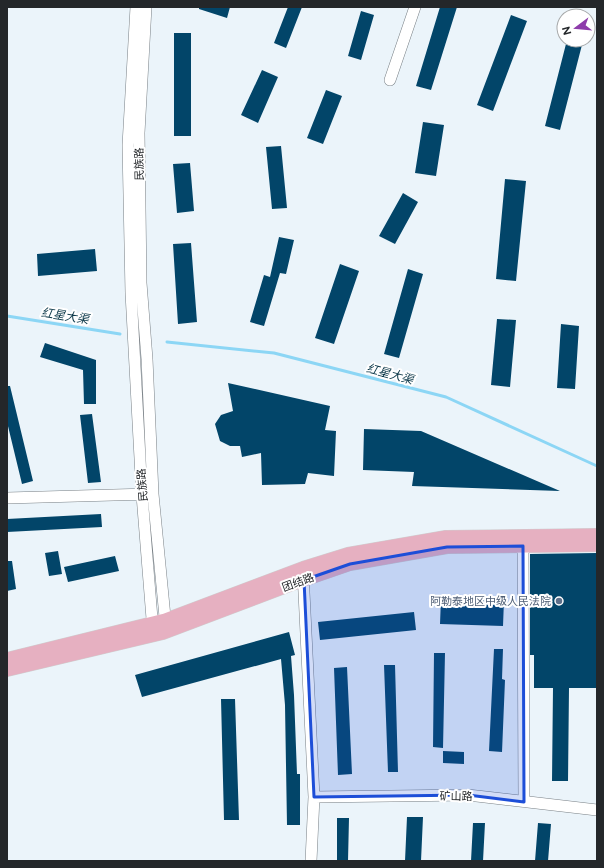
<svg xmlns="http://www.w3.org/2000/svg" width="604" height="868" viewBox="0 0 604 868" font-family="Figtree,'Noto Sans SC',sans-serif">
<rect width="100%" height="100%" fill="#ebf4fa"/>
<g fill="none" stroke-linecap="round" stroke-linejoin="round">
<!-- stream -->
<path stroke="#8cd6f5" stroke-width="3" d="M7,316L120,334
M167,342L274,353L446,397L597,466"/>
</g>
<!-- building -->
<path fill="#024569" d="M199,7H230L227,18L199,9Z
M288,7H302L286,48L274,43Z
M440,7H457L431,90L416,86Z
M361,11L374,15L361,60L348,56Z
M511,15L527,21L493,111L477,105Z
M174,33H191V136H174Z
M567,40L583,41L560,130L545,126Z
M262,70L278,77L258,123L241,115Z
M326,90L342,96L323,144L307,138Z
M423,122L444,125L436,176L415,173Z
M281,146L287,208L272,209L266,147Z
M190,163L194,211L177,213L173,164Z
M505,179L526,181L516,281L496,279Z
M403,193L418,202L395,244L379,236Z
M279,237L294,240L286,274L280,273L264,326L250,322L264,275L270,277Z
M191,243L197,322L178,324L173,244Z
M95,249L97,271L38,276L37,254Z
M340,264L359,271L334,344L315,338Z
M408,269L423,274L399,358L384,354Z
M497,319L516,320L510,387L491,385Z
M561,324L579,326L575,389L557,388Z
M45,343L96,360V404H84L83,370L40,357Z
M228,383L330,406L325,430L336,431L334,476L308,473L305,484L262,485L261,453L242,457L240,446H230L220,441L215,424L221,415L233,411Z
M7,386H10L33,481L22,484L7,422Z
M92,414L101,482L88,483L80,415Z
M364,429L421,431L560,491L412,486L414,472L363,470Z
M101,514L102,527L7,532V519Z
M58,551L62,574L49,576L45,553Z
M597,553V688H569L568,781H552L553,688H534V655H530V554Z
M115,556L119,571L68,582L64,567Z
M7,561H12L16,589L7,591Z
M441,598L504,600L503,626L440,624Z
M414,612L416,630L320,640L318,622Z
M289,632L295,655L291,656L294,695L297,774H300V825H287L285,705L281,659L142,697L135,675Z
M494,649H503L502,679L505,680L502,752L489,751Z
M434,653H445L443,748L433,747Z
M384,665H395L398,772H388Z
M347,667L352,774L338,775L334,668Z
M221,699H235L239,820H224Z
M443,751L464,752V764L443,763Z
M407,817H423L421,861H405Z
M337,818H349L348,861H337Z
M473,823H485L483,861H471Z
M538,823L551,824L548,861H535Z"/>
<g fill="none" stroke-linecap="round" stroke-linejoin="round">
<!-- minor casing -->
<g stroke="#798086" stroke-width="12">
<path id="minor" d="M136,7L128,145L131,293L142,495L153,631
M146,7L139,133L141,283L147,359L153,494L166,627
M390,80L415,7
M7,498L149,494
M523,546L524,802
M303,572L314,797L311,861
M314,797L468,795L597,810"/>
</g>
<!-- major casing -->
<g stroke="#cfcfd0" stroke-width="14">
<path id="major" d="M7,659L165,620L303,568L348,554L446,537L597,535
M7,670L163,633L295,583L350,564L447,547L597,545"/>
</g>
<!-- minor -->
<use href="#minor" stroke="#fff" stroke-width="11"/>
<!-- major -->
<use href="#major" stroke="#e6b0c1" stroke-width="13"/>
</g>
<!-- marked area -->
<path fill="#1d4ed8" fill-opacity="0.2" stroke="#1d4ed8" stroke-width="3" stroke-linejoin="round" d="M523,546L524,802L468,795L314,797L304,580L350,564L447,547Z"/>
<!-- markers -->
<circle fill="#5c6f8a" stroke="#fff" stroke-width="1.5" cx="559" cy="601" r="4"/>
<g text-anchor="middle" stroke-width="4" stroke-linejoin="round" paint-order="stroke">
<!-- street labels -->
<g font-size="11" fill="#24272a" stroke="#fff">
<text transform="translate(139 164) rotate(-91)" y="4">民族路</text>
<text transform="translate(142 485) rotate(-94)" y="4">民族路</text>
<text transform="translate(298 582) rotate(-20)" y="4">团结路</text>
<text transform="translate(456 796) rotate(1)" y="4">矿山路</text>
</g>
<!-- service labels -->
<g font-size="11" fill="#4e5e75" stroke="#fff" text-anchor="end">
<text x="551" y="605">阿勒泰地区中级人民法院</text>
</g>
<!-- water labels -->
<g font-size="12" font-style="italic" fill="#0d394a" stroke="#fff">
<text transform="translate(65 316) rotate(9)" y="4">红星大渠</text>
<text transform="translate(390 374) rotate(15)" y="4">红星大渠</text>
</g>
</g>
<!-- border -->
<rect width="604" height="868" fill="none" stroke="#24272a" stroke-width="16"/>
<!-- north arrow -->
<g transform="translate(576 28) rotate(254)"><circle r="19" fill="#ffffff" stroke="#a7a9aa"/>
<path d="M0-3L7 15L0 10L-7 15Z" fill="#8e3cab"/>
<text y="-6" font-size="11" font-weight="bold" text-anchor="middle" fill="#24272a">N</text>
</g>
</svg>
